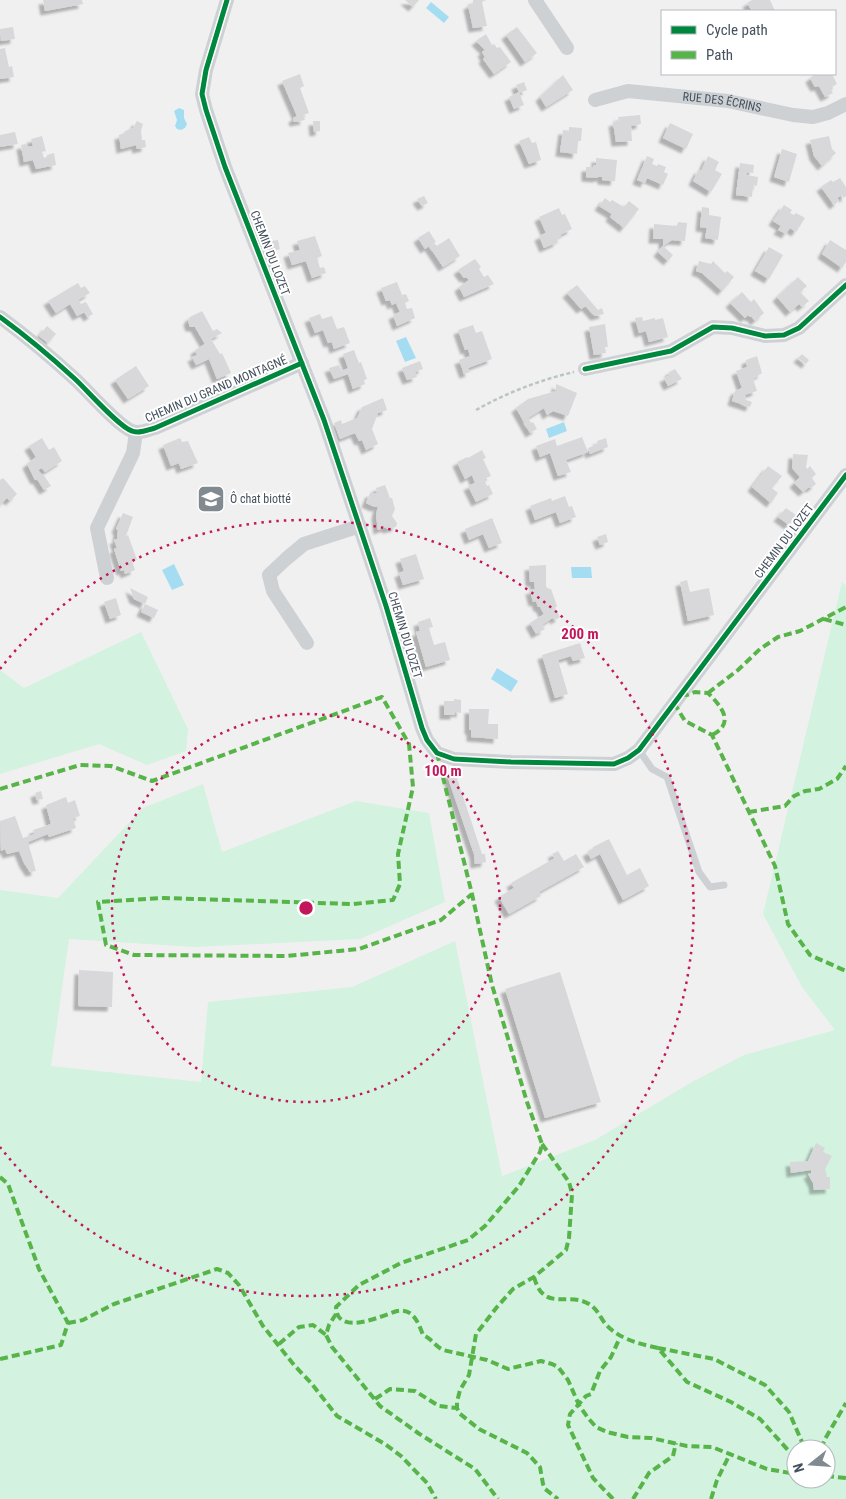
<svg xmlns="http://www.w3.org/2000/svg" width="846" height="1499" viewBox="0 0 846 1499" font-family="'Roboto Condensed',sans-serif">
<defs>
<filter id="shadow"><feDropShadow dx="-4.5" dy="4.5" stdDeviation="1" flood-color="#0004"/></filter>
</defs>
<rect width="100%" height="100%" fill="#f1f0f0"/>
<!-- green -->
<path fill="#d3f2e0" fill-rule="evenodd" d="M842,582L846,586V1499H0V890L58,898L143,808L203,784L222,852L356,801L429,813L445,902L360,939L195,947L69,939L51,1066L201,1082L208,1002L352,987L455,941L502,1176L595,1140L692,1082L744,1055L835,1030L802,987L763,914ZM796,1449H826V1479H796Z
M141,632L188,729L186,751L147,765L99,744L0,774V670L24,688Z"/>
<!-- water -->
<path fill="#a4ddf2" d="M431,2L449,17L444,23L426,8Z
M179,108L184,110V118L187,124L185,128L181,130L177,129L175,126L177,120L174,111Z
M406,337L416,358L405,362L396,341Z
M564,422L567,431L549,438L546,429Z
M174,564L184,585L172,590L162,570Z
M571,567H591L592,578H572Z
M497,668L518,681L511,692L491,679Z"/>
<!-- building -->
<path fill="#d8d8da" filter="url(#shadow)" d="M43,0H82L83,4L45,11Z
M405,0H419L413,7Z
M473,0H486L482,2L487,26L473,28L468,5L473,3Z
M752,0H770L775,11H752L747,3Z
M13,27L15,39L1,41L0,29Z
M517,27L537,53L525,62L506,35Z
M486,34L492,45L494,44L497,48L500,47L511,62L494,74L483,59L485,57L482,52L485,50L476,41Z
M5,48L9,67L12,66L14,77L0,79V49Z
M300,74L304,86L300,88L309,113L303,115L305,120L294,122L293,118L297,116L282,81Z
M815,74H832L837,84L830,88L833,93L825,97L819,86L815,87L810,78Z
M563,75L573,90L546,107L540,97Z
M524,82L527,90L519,93L516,85Z
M519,92L524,105L514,109L509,97Z
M640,115L641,124L631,126L632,141L616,142L613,122L619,121L618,117Z
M137,121L143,124L141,131L142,140H145L146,147L137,149L136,145L121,149L119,135L124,134L125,131L133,128Z
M313,121H320V131L314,132Z
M670,123L693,134L686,149L663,138Z
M569,127L582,128L581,141H578L577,154L560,152L563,130L569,131Z
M15,132L18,144L0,147V135Z
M42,136L46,151L42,152L44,158L47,157V155L54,153L56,165L36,169L33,160L24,162L21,145L26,144L27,147L33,146L31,139Z
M829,136L832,149L836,153L822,166L814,156L810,140Z
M529,137L532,143L536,142L541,160L529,164L519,141Z
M782,149L797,154L789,182L774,177Z
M647,156L654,159L652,164L657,166L658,164L666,167L664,172L668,174L663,185L647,178L645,183L637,180Z
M708,156L719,162L715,170L722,174L711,192L693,181L699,169L701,171Z
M596,158L617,160L615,181L602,180V177H598V178L586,177V167H593V165H596Z
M740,163L754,165L753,173L747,172V175L758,177L757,186L753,185L752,197L736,195Z
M840,178L846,187V196L844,198L842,195L837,198L839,201L834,205L821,187L831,180L833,182Z
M424,196L428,203L422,206L417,199Z
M605,198L610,202L612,200L624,207L629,201L639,209L624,228L610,217L612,214L599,206Z
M784,205L792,210L790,213L794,215L796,213L805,218L796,232L790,228L786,234L778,230L781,226L773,221Z
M702,207L709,208V215L721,217L718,240L705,238L707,228L700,227Z
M559,208L562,215L565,214L572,229L560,235L562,238L557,240L558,242L544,248L539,236L546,233L539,217Z
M678,222L687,223L685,241L672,240L663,246V239H653L654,224L677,226Z
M429,231L436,242L434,243L437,246L449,238L460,256L443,267L429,246L425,249L418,238Z
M315,236L322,256L317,258L320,268L324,267L326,273L312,278L306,261L292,265L288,253L300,250L297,241Z
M278,240L280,249L274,251L271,241Z
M830,240L846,250V262L842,268L822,254Z
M663,246L673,255L668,261L658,252Z
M769,247L783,255L769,279L755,271Z
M475,259L481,267L479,269L484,277L488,275L494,284L464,297L459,287L469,280L466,277L464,278L458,270Z
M699,261L711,264L713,261L725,273L727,271L734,277L722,291L702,273L696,271Z
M798,277L807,286L800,292L809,301L802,307L799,304L790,312L777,297Z
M397,282L402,295L406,294L409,301L405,303L407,309L412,308L415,318L397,326L393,315L400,312L396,303L392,305L390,300L386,301L381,288Z
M78,283L81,288L85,286L90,293L78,300L81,304L86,302L93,314L88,317L85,312L77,316L70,304L56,313L48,301Z
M577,285L598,310L602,308L604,314L595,316L586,306L581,309L567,293Z
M742,292L751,302L754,299L764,313L755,321L751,316L750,317L748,315L745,318L730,303Z
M202,311L213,331L217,329L222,333L211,339L220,354L222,353L231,373L217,379L209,359L196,365L192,357L197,355L195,350L205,344L195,327H190L188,321L190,317Z
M320,314L322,319L332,316L337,329L344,327L350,343L334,349L332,342L328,343L323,330L315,333L309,318Z
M642,317L643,321L655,318V320L663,318L668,337L649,342L646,331L639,333L635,318Z
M605,324L608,347H605L606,353L594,355L589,327Z
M473,325L476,333L482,331L492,359L468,368L470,372L464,374L459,360L470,356L468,349L465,350L458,330Z
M47,326L56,334L48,343L39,336Z
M354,350L359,363L361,362L367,379L364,380L365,384L353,389L348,374L334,379L329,368L339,365L342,371L348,368L343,354Z
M802,354L809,360L806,364L798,358Z
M757,356L762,373L753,379L757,391L745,395L746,400L752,402L750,407L732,401L735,391L742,388L736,371L747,367L746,360Z
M420,361L423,369L415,372L417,377L407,380L402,368Z
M136,366L149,386L128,399L115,380Z
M675,369L682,379L668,386L664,378L670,375L669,372Z
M556,384L577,393L568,416L553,411L547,415L544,408L528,418L531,423L533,422L537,429L530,433L516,408L528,399L556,391Z
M383,398L387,410L378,413L372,429L378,444L366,450L362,440L359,441L355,433L340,439L334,423L341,420L342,424L357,418L362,407Z
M582,437L588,452L566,460L571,472L558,476L550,453L540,457L536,446L555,439L557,446Z
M42,438L49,450L54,447L62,461L45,472L42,468L38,470L42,475L43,474L51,486L44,490L37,479L35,480L27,464L36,457L29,446Z
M180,438L182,442L188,441L198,463L181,469L179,463L171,466L163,445Z
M606,438L608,447L590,454L588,448L598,444L597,441Z
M482,450L486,458L483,459L491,476L484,479L487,486L489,485L493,494L476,502L468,486L475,483L472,475L465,479L457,462L467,457L468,458Z
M793,454L808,455L806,467L807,469L810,466L816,474L812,478L816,484L811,488L809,487L803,492L794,483L800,477L792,468Z
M768,466L782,476L772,488L778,493L771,503L752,487Z
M3,478L17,494L10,501L7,498L0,505V480Z
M385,485L390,498H392L395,509L392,516L397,523L396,527L387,529L386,527L378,530L376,515L378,506L375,507L366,503L370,493H377L376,488Z
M565,496L569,507L572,506L576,517L560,523L556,512L535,520L530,506L551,498L552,501Z
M786,508L796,515L789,525L778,517Z
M123,513L133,517L126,536L128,535L137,560L132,561L135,570L125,574L124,570L121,571L114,549L117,548L114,540L117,539L118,530L116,529Z
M492,518L502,543L489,548L483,534L469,540L465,529Z
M606,534L608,542L600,545L597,537Z
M416,554L424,579L403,585L399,573L404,571L400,559Z
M546,565V586L547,588L551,589L557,606L555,608L560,617L555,620L554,617L542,625L545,629L536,634L530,623L544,614L540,607H538L536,601L533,602L530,590L535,589L534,582H530L529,566Z
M687,580L690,592L709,588L714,615L688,621L680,582Z
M130,588L148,597L145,604L134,599Z
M116,598L121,615L110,619L104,602Z
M145,604L158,610L154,618L141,612Z
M430,618L433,627L429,628L434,645L445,642L450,660L426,667L416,632L420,631L418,622Z
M580,643L585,658L573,661L571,656L558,660L568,694L555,698L542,655Z
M454,699L461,700V713L455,712V715H444V701H454Z
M469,709H489L488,724H498V739L471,737V730H469Z
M455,772L482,854H485L486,862L475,864L474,854L447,775Z
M41,791L43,799L37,800L35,793Z
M66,797L68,803L75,800L80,816L73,818L76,828L49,837L48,834L28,842L36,871L30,872L24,863L19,851L7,854L5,849L1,851L0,821L15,816L23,838L35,834L33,830L51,824L46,805Z
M609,839L627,875L640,868L649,886L623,900L600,854L591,859L587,852L593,849V847Z
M558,851L564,861L576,854L584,867L539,892L541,896L509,914L499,897L514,888L511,883L555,858L552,854Z
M79,970L113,972L112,1007L78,1006Z
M560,972L601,1102L545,1118L505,989Z
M816,1143L825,1148L823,1152L832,1156L825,1169L827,1177H830V1189L814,1190L813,1183L808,1174L811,1173V1170L791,1173L790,1162L808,1161Z"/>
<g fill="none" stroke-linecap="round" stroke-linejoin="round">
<!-- path -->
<path stroke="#b9c6c3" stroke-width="2.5" stroke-dasharray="4 2.5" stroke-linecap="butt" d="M476,410C506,393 540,380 574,372"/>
<!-- lane -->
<path stroke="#ced1d4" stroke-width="7" d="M639,750L652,769L667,777L699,872L710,887L724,885"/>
<!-- street -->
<g stroke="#ced1d4" stroke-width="14">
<path d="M227,0L206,70L202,94L206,110L225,167L324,420L386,606L422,728L427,740L437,753L454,759L511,762L614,764L628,758L639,750L846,475"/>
<path d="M535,0L567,48"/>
<path id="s1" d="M595,100L628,91L728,101L793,115L813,117L828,113L846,104"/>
<path d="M0,317C26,336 51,357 75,379C87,390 119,427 132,431C140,434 147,430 155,428L302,363"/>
<path d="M585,369L671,351L713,327L732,328L765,336L784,335L799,328L846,285"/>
<path d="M107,578L97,528L133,453L136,432"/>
<path d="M307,643L273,591L269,575L286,559L304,544L360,526"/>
</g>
<!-- quiet -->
<path stroke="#57b448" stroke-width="4" stroke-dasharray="8 4" stroke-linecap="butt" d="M824,619L846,625
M708,693L738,670L760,649L778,637L800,631L846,607
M681,694L687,695L695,692L708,693C721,706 736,723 712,735
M674,703L685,721L712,735L775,866L788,924L810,955L846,971
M437,753L472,894L492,985L527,1102L542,1144L540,1152L519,1186L485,1226L468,1240L401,1263L359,1285L336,1307C337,1337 381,1316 397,1311C413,1308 418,1322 423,1335C431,1338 435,1346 443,1350L487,1360L508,1369L541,1361L552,1364L558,1367L568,1380L579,1405L588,1418L596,1427L607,1432L628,1437L651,1438L687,1446L712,1447L767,1469L796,1474
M0,789L80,765L111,766L152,781L382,697L409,744L413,787L398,854L400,884L393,900L353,904L164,898L98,902L106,945L134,955L287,956L359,949L441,920L472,894
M749,812L785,806L794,796L805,791L819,789L837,779L846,766
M542,1144L569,1182L572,1194L569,1238L566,1250L534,1277L513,1289L497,1307L476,1334L469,1375L460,1390L457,1402V1408L459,1413L479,1429L527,1453L540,1467L543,1484L545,1489L558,1499
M0,1177L8,1184L39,1269L68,1323L61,1345L0,1359
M534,1277C544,1313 567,1291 589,1304C597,1309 599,1315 604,1322C616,1338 639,1344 658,1348L687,1382L731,1402L760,1419L796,1459
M336,1314L329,1325L326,1335L332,1347L380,1406L418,1433L475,1469L498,1499
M68,1323L83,1320L114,1304L217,1269L228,1273L239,1285L263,1326L294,1365L311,1383L337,1416L385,1444L401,1456L427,1483L436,1499
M279,1344L299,1327L313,1325L326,1335
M658,1348L714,1359L765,1385L789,1412L805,1449
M375,1399L390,1389L415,1391L439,1406L457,1408
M821,1449L825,1439L846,1403
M826,1476L846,1478
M613,1499L593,1478L568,1425L570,1414L586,1396L591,1394L600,1371L611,1357L621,1335
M633,1499L649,1473L673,1456L676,1443
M711,1499L717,1480L730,1454"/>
<!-- cycleway casing -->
<g stroke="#fff" stroke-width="8">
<path id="cycleway" d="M227,0L206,70L202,94L206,110L225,167L324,420L386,606L422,728L427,740L437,753L454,759L511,762L614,764L628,758L639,750L846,475
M0,317C26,336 51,357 75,379C87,390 119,427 132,431C140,434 147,430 155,428L302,363
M585,369L671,351L713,327L732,328L765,336L784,335L799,328L846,285"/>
</g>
<!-- cycleway -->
<use href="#cycleway" stroke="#00873e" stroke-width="5"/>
</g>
<!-- distance rings -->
<g fill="none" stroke="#c2185b" stroke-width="2.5" stroke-dasharray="2.5 5">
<circle cx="306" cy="908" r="194"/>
<path d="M0 669A388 388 0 1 1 0 1147"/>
</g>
<!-- icons -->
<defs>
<g id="school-square" transform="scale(1.4375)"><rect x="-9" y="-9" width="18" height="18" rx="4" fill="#818991" stroke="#fff"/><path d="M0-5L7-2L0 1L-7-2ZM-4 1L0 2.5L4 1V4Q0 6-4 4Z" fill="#fff"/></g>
</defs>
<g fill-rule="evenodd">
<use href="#school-square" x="211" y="499"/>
</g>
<g text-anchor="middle" stroke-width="4" stroke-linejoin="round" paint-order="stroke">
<!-- street labels -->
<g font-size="12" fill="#45515e" stroke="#fff">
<text dy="4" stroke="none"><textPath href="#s1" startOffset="129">RUE DES ÉCRINS</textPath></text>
<text transform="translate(270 253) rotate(69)" y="4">CHEMIN DU LOZET</text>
<text transform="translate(216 389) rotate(-23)" y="4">CHEMIN DU GRAND MONTAGNÉ</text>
<text transform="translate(784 541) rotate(-53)" y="4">CHEMIN DU LOZET</text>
<text transform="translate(405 635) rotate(73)" y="4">CHEMIN DU LOZET</text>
</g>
<!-- poi labels -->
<g font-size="12" fill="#45515e" stroke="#fff" text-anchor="start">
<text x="230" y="503">Ô chat biotté</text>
</g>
</g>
<circle cx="306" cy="908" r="8" fill="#c2185b" stroke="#fff" stroke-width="2.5"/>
<g font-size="15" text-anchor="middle" font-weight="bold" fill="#c2185b" stroke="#fff" stroke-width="4" stroke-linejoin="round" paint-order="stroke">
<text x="580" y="639">200 m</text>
<text x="443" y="776">100 m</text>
</g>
<!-- legend -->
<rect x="661" y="10" width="175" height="65" fill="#ffffff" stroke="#b5b9bf"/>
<rect x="671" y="26" width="25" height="8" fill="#00873e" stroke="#b5b9bf"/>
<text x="706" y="35" font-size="15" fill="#45515e">Cycle path</text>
<rect x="671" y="51" width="25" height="8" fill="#57b448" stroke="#b5b9bf"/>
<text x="706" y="60" font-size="15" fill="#45515e">Path</text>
<!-- north arrow -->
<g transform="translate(811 1464) rotate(253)"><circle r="24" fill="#ffffff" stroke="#b5b9bf"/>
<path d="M0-4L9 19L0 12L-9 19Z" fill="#818991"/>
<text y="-8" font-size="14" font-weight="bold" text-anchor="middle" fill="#45515e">N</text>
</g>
</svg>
